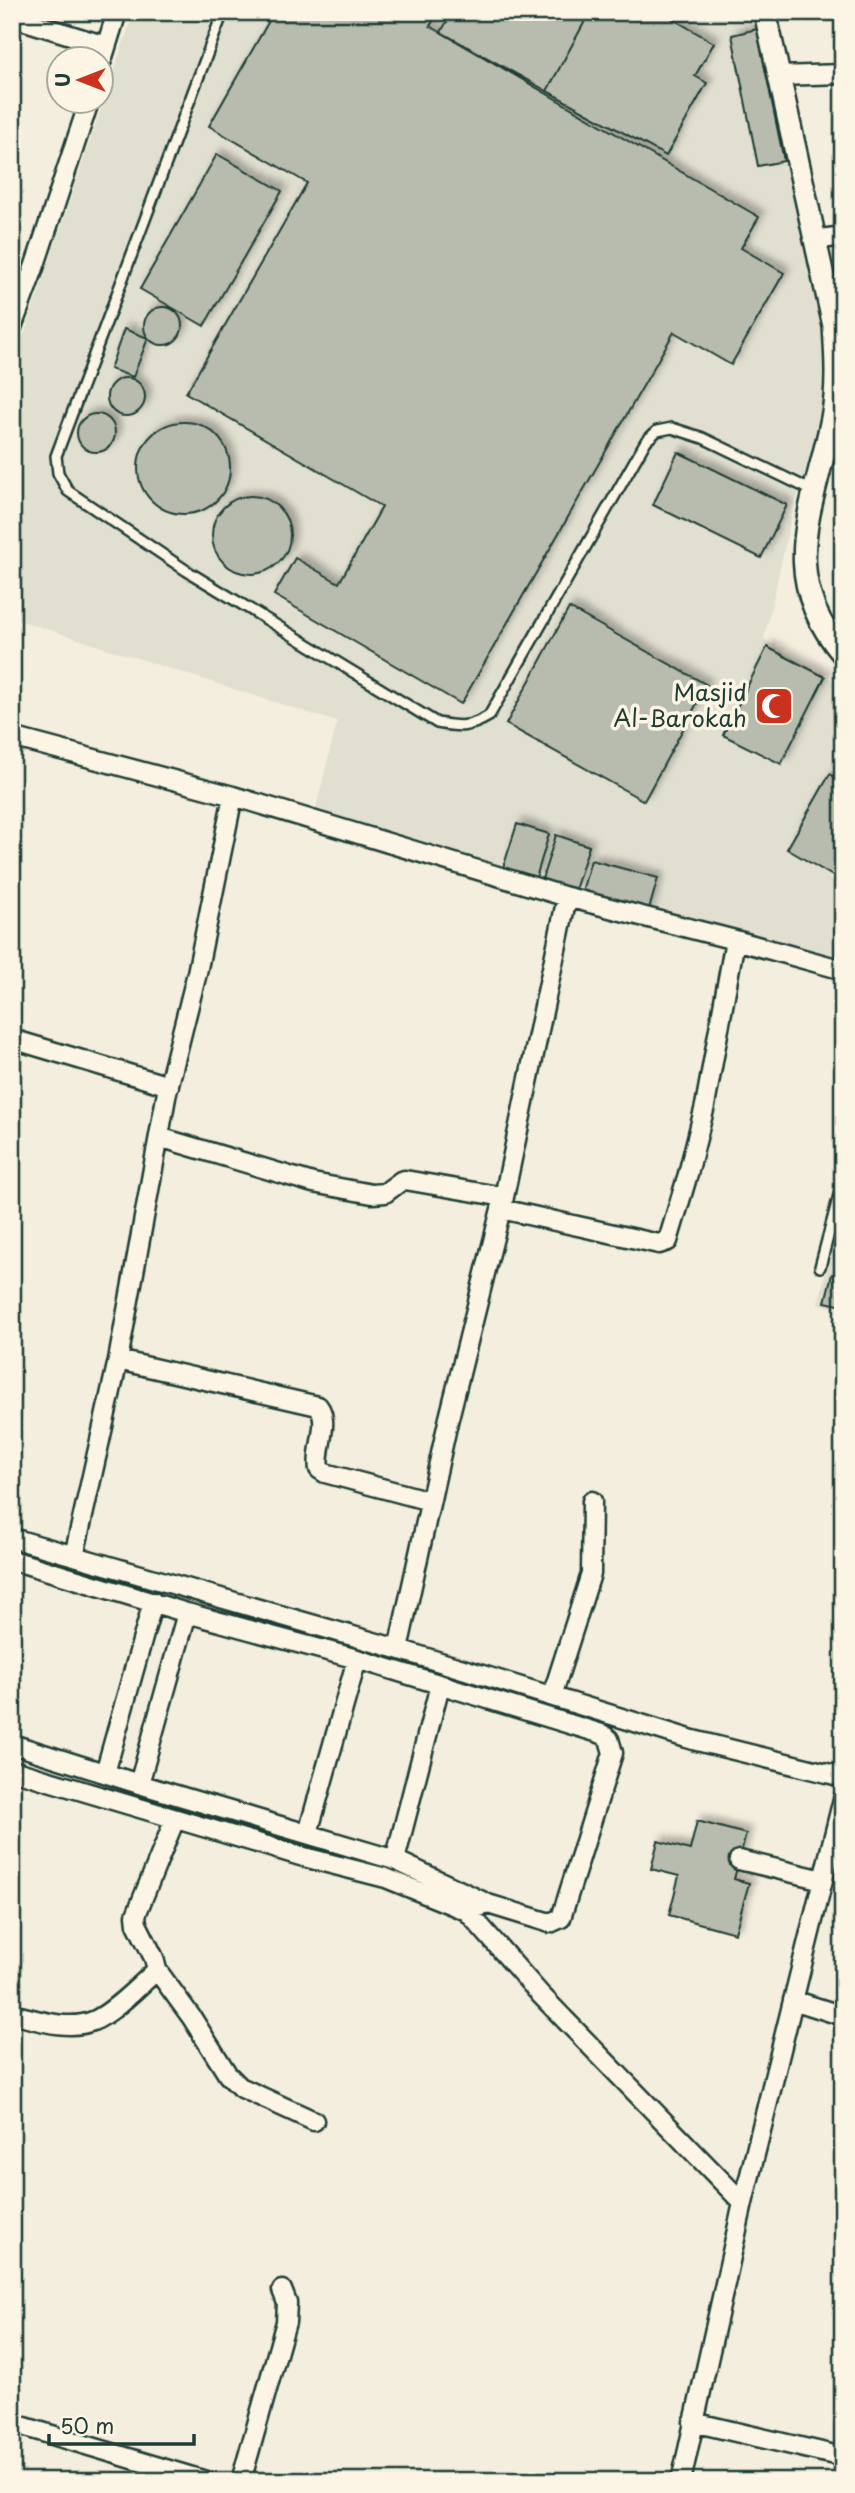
<svg xmlns="http://www.w3.org/2000/svg" width="855" height="2493" viewBox="0 0 855 2493" font-family="'Playpen Sans',sans-serif">
<defs>
<filter id="shadow"><feDropShadow dx="5.5" dy="-5.5" stdDeviation="3.5" flood-color="#0004"/></filter>
</defs>
<rect width="100%" height="100%" fill="#f3eede"/>
<filter id="ink" filterUnits="userSpaceOnUse"><feTurbulence type="fractalNoise" baseFrequency=".0143" numOctaves="2"/><feDisplacementMap in="SourceGraphic" scale="14" xChannelSelector="R" yChannelSelector="G"/><feConvolveMatrix kernelMatrix="1 2 1 2 8 2 1 2 1" color-interpolation-filters="sRGB"/></filter>
<g filter="url(#ink)">
<!-- built -->
<path fill="#e1dfd0" d="M134,12H756L822,306L829,359L824,412L793,510L764,639L843,687V963L568,895L315,812L337,722L12,618V370Z
M833,1242L843,1245V1310L818,1304Z"/>
<!-- building -->
<path fill="#b8bcae" stroke="#1f3d34" stroke-width="2" filter="url(#shadow)" d="M274,12H438L430,26L759,217L741,248L784,273L731,365L674,332L461,704L274,595L295,558L339,583L382,507L186,393L307,183L209,126Z
M452,12H590L547,91L441,32Z
M590,12L598,17L600,12H661L714,43L695,76L707,83L666,156L547,91Z
M757,29L784,161L758,166L732,35Z
M217,154L282,191L204,326L140,289Z
M144 326a19 19 0 1 1 38 0a19 19 0 1 1-38 0Z
M124,329L148,338L133,377L110,369Z
M107 397a19 19 0 1 1 38 0a19 19 0 1 1-38 0Z
M77 433a19 19 0 1 1 38 0a19 19 0 1 1-38 0Z
M138 468a46 46 0 1 1 92 0a46 46 0 1 1-92 0Z
M678,452L787,505L761,558L653,505Z
M212 535a39 39 0 1 1 78 0a39 39 0 1 1-78 0Z
M569,608L707,685L644,801L506,724Z
M767,647L825,677L781,764L723,735Z
M830,774L843,782V882L787,849Z
M517,824L549,834L536,878L503,868Z
M556,835L589,846L575,890L542,879Z
M591,860L658,878L648,913L581,895Z
M832,1274L843,1277V1306L825,1302Z
M697,1821L746,1834L734,1879L749,1883L735,1933L669,1915L679,1876L651,1869L658,1841L690,1850Z"/>
<g fill="none" stroke-linecap="round" stroke-linejoin="round">
<!-- service casing -->
<g stroke="#1f3d34" stroke-width="14">
<path id="service" d="M223,12L56,456L58,473L68,491L187,571L437,723C460,727 469,728 489,716L646,441L657,431L672,428L703,438L813,491
M820,1267L843,1180"/>
</g>
<!-- minor casing -->
<g stroke="#1f3d34" stroke-width="23">
<path id="minor" d="M12,17L106,46
M102,60L117,12
M778,76L843,74
M814,240L843,236
M12,327L34,268L89,102
M12,737L233,796L567,897L735,940L843,970
M12,1039L169,1086
M159,1137L313,1183L372,1194L385,1193L401,1181L405,1180L504,1197
M501,1209L659,1244L668,1241L688,1174L705,1106L735,940
M118,1360L318,1406C331,1422 315,1450 319,1469L325,1473L430,1501
M12,1538L398,1649L693,1740L843,1777
M74,1556L118,1360L167,1092L197,973L233,796
M12,1560L187,1613L357,1659L602,1734L609,1739L613,1753L561,1918L550,1923L488,1904L467,1911
M398,1649L448,1422L504,1197L567,897
M440,1685L395,1860L488,1904
M552,1696L591,1574L592,1501
M12,1744L139,1784L395,1860
M12,1770L304,1857L386,1878L467,1911L540,1994L743,2203
M105,1773L153,1602
M139,1784L187,1613
M175,1819L136,1915L137,1924L154,1958L157,1970L192,2018L228,2075L240,2087L314,2121
M308,1833L357,1659
M739,1860L823,1880
M793,2000L843,2016
M12,2014C37,2020 68,2031 93,2021C112,2014 141,1984 157,1970
M693,2422L843,2457
M12,2423L206,2481
M241,2481L286,2322L287,2303L282,2290
M681,2481L743,2203L843,1799"/>
</g>
<!-- tertiary casing -->
<g stroke="#1f3d34" stroke-width="26">
<path id="tertiary" d="M765,12L834,326C836,357 838,388 832,418C815,506 774,573 843,654"/>
</g>
<!-- service -->
<use href="#service" stroke="#fcf5e5" stroke-width="9"/>
<!-- minor -->
<use href="#minor" stroke="#fcf5e5" stroke-width="18"/>
<!-- tertiary -->
<use href="#tertiary" stroke="#fcf5e5" stroke-width="21"/>
</g>
</g>
<!-- icons -->
<defs>
<g id="mosque-square" transform="scale(2.0125)"><rect x="-9" y="-9" width="18" height="18" rx="4" fill="#c8321e" stroke="#fcf5e5"/><path d="M3.5-4.9A6 6 0 1 0 3.5 4.9A5 5 0 1 1 3.5-4.9Z" fill="#fff"/></g>
</defs>
<g fill-rule="evenodd">
<use href="#mosque-square" x="774" y="706"/>
</g>
<g text-anchor="middle" stroke-width="7" stroke-linejoin="round" paint-order="stroke">
<!-- poi labels -->
<g font-size="23" fill="#1f3d34" stroke="#fcf5e5" text-anchor="end">
<text x="747" y="701">Masjid<tspan x="747" dy="26">Al-Barokah</tspan></text>
</g>
</g>
<!-- margin -->
<rect width="855" height="2493" fill="none" stroke="#fcf5e5" stroke-width="42"/>
<rect x="21" y="21" width="813" height="2451" fill="none" stroke="#1f3d34" stroke-width="2.5" filter="url(#ink)"/>
<!-- north arrow -->
<g transform="translate(80 80) rotate(270)"><circle r="33" fill="#fcf5e5" stroke="#a4ab9e" stroke-width="2"/>
<path d="M0-5L12 26L0 18L-12 26Z" fill="#c8321e"/>
<text y="-10" font-size="19" font-weight="bold" text-anchor="middle" fill="#1f3d34">U</text>
</g>
<!-- scale -->
<path d="M49 2434v10h145v-10" fill="none" stroke="#1f3d34" stroke-width="3.5"/>
<text x="60" y="2434" font-size="21" fill="#1f3d34" stroke="#fcf5e5" stroke-width="5" paint-order="stroke">50 m</text>
</svg>
